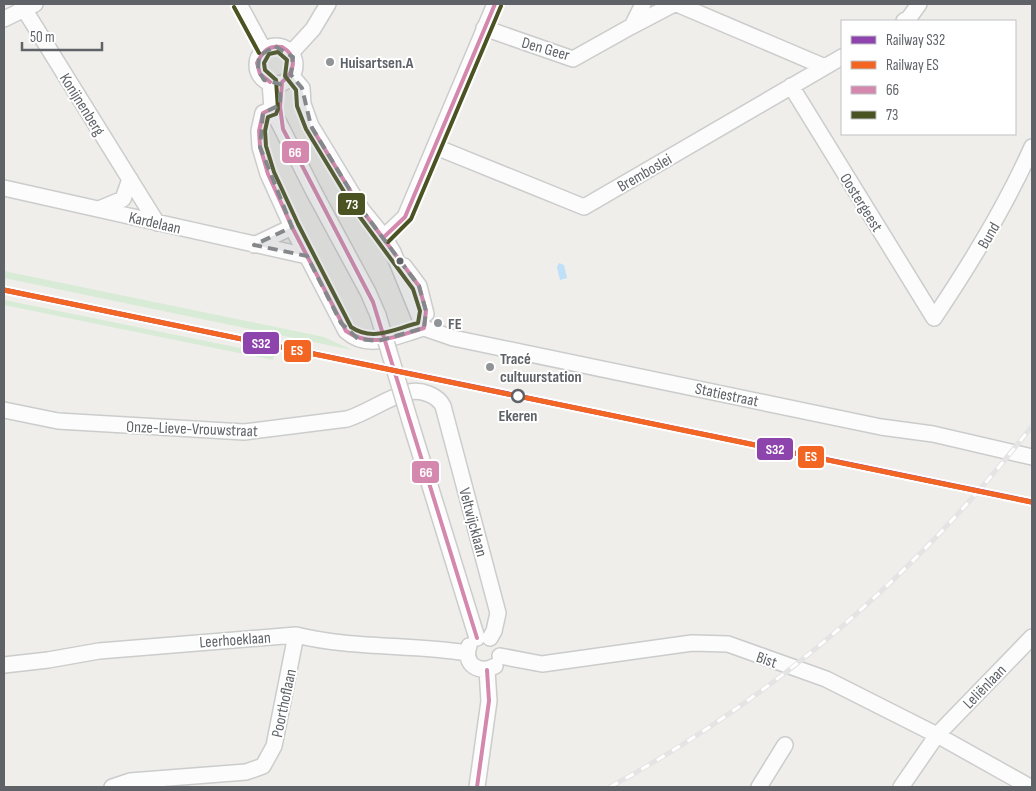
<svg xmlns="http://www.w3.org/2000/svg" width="1036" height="791" viewBox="0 0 1036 791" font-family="'Sofia Sans Condensed',sans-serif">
<rect width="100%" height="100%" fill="#efeeea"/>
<!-- green -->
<path fill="#d8ebd6" d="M4,271L324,337L352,350L4,278Z
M4,300L275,355L273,360L4,305Z"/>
<!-- water -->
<path fill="#bfe0f9" d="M559,263L564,265L567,278L560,280L557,267Z"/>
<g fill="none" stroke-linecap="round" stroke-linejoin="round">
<!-- minor casing -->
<g stroke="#cbcccc" stroke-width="18">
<path id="minor" d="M21,4L157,223
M239,4L264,50
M677,4L825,67
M4,19L35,4
M904,21L909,18L919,4
M632,26L674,4
M484,28L573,59L632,26L643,4
M257 65a19 19 0 1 1 38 0a19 19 0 1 1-38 0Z
M291,53L313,29L328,4
M291,75L302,88L303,104L311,126L362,210L384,237L393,252L424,328
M270,82L272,109L314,192L368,292L378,315
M791,86L934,318C971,263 1005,208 1032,147
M272,109L263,113L259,131L260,147L268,174L292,227L346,331C369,352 397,335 424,328
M436,147L584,207L842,57
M4,188L307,256
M99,209L123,199L130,179
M384,237L405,217L495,4
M254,245L292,227
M404,266L419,286L426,314
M424,328L453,338L881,427L933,434L1032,457
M4,410L58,421L244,432L347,419C369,412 388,397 409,392C422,389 438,396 443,406L498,613L494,631L490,638
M410,421L477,638
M469,646C463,664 479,675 495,666
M500,656L542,664L692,643L728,644L826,679L937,735L1030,787
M4,665L48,660L99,651L296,635C353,649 410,644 467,653
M112,787L130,781L246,772L263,766L274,746L296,635
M477,787L489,701L487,670
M759,787L785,745
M901,787L937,735L1032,637"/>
</g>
<!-- minor -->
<use href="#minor" stroke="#fdfcfc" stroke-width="15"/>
<!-- rail casing -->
<g stroke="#e4e4e4" stroke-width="5">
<path id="rail" d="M610,787C775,697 917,574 1032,426"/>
</g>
<!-- rail -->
<use href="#rail" stroke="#fff" stroke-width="3" stroke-dasharray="9" stroke-linecap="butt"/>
<!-- minor-bridge casing -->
<g stroke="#cbcccc" stroke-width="18" stroke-linecap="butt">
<path id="minor-bridge" d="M378,315L410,421"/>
</g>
<!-- minor-bridge -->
<use href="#minor-bridge" stroke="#fdfcfc" stroke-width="15"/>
<!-- bus-1 casing -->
<g stroke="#fff" stroke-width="8">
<path id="bus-1" d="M270,82L260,74L257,63C263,51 268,45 282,47C298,56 295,72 282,82L280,107L283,129L373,302L477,638
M267,111L263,113L259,131L260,147L268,174L292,227L346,331C372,349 397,336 424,328L426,311L419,286L362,210L312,128
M384,237L405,217L495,4
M477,787L489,701L487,670"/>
</g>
<!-- bus-2 casing -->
<g stroke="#fff" stroke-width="8">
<path id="bus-2" d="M234,7L259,53
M278,52L287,60L285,76L296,90L297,106L306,129L357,213L413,289L420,311L418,323C394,329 373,342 351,327L298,224L274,172L266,146L265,131L268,117L276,114L278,109L276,80L265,70L264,63L269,54Z
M388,242L411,219L501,6"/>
</g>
<!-- bus-1 -->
<use href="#bus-1" stroke="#d588ae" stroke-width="4"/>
<!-- bus-2 -->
<use href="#bus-2" stroke="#4a5321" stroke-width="4"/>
<!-- rail-1 casing -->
<g stroke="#fff" stroke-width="9">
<path id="rail-1" d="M4,290L1032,502"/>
</g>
<!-- rail-2 casing -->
<g stroke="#fff" stroke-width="9">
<path id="rail-2" d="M4,290L1031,502"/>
</g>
<!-- rail-1 -->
<use href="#rail-1" stroke="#8e44ad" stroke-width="5"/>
<!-- rail-2 -->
<use href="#rail-2" stroke="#f26522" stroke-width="5"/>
</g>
<!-- marked area -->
<path fill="#84888a" fill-opacity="0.2" stroke="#84888a" stroke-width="4" stroke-dasharray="10 6" stroke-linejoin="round" d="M275,46L293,57L291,75L302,88L311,126L362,210L419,286L426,311L424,328L378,341L358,339L341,323L307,256L254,245L292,227L260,147L263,113L280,105V84L264,80L258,70L259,56Z"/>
<!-- markers -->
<g fill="#919496" stroke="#fff" stroke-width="2">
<circle cx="330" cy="62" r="5"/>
<circle cx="438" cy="323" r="5"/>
<circle cx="490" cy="367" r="5"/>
</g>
<circle fill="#5f6368" stroke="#fff" stroke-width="2" cx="400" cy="261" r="4.5"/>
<circle fill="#fff" stroke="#5f6368" stroke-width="2.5" cx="518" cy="396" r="6"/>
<g text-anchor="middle" stroke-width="4" stroke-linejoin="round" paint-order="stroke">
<!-- street labels -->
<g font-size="16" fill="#5f6368" stroke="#fff">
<text transform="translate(546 48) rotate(16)" y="6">Den Geer</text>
<text transform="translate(83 104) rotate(58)" y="6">Konijnenberg</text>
<text transform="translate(644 172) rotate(-30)" y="6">Bremboslei</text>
<text transform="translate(862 202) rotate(58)" y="6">Oostergeest</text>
<text transform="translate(155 222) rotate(13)" y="6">Kardelaan</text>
<text transform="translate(988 235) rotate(-60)" y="6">Bund</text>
<text transform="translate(727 394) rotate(12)" y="6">Statiestraat</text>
<text transform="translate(192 428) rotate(2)" y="6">Onze-Lieve-Vrouwstraat</text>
<text transform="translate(474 522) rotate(75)" y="6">Veltwijcklaan</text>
<text transform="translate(235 639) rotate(-4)" y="6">Leerhoeklaan</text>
<text transform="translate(767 659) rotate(19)" y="6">Bist</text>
<text transform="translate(984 686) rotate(-46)" y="6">Leliënlaan</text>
<text transform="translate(283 703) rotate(-78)" y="6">Poorthoflaan</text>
</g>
<!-- poi labels -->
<g font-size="16" font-weight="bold" fill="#5f6368" stroke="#fff" text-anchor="start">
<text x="340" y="68">Huisartsen.A</text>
<text x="448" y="329">FE</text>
<text x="500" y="364">Tracé<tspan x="500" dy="18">cultuurstation</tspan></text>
</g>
<!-- stop labels -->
<g font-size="16" font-weight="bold" fill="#5f6368" stroke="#fff">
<text x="518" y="421">Ekeren</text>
</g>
</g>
<g stroke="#fff" stroke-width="2">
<rect x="281" y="140" width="29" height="24" rx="5" fill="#d588ae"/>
<rect x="337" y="192" width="29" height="24" rx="5" fill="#4a5321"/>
<rect x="242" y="331" width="38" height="24" rx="5" fill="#8e44ad"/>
<rect x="283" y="339" width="29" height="24" rx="5" fill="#f26522"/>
<rect x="756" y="437" width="38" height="24" rx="5" fill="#8e44ad"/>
<rect x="797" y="445" width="28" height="24" rx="5" fill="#f26522"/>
<rect x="411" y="460" width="29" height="24" rx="5" fill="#d588ae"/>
</g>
<g font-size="14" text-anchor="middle" font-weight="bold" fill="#fff">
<text x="295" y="157">66</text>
<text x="352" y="209">73</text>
<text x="261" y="348">S32</text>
<text x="297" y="355">ES</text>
<text x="775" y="454">S32</text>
<text x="811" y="461">ES</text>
<text x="426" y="477">66</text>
</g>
<!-- border -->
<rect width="1036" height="791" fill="none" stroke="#5f6368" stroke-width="10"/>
<!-- legend -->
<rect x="841" y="20" width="175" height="115" fill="#ffffff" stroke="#bfc1c3"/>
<rect x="851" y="36" width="25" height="8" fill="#8e44ad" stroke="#bfc1c3"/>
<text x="886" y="45" font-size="15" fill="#5f6368">Railway S32</text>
<rect x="851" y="61" width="25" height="8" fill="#f26522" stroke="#bfc1c3"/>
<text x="886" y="70" font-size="15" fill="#5f6368">Railway ES</text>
<rect x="851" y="86" width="25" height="8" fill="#d588ae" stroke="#bfc1c3"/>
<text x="886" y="95" font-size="15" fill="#5f6368">66</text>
<rect x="851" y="111" width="25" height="8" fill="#4a5321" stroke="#bfc1c3"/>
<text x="886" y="120" font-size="15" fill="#5f6368">73</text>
<!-- scale -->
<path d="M22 42v8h80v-8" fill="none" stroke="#5f6368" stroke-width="2.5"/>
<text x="30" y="42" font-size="15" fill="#5f6368" stroke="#ffffff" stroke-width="4" paint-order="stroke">50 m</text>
</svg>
